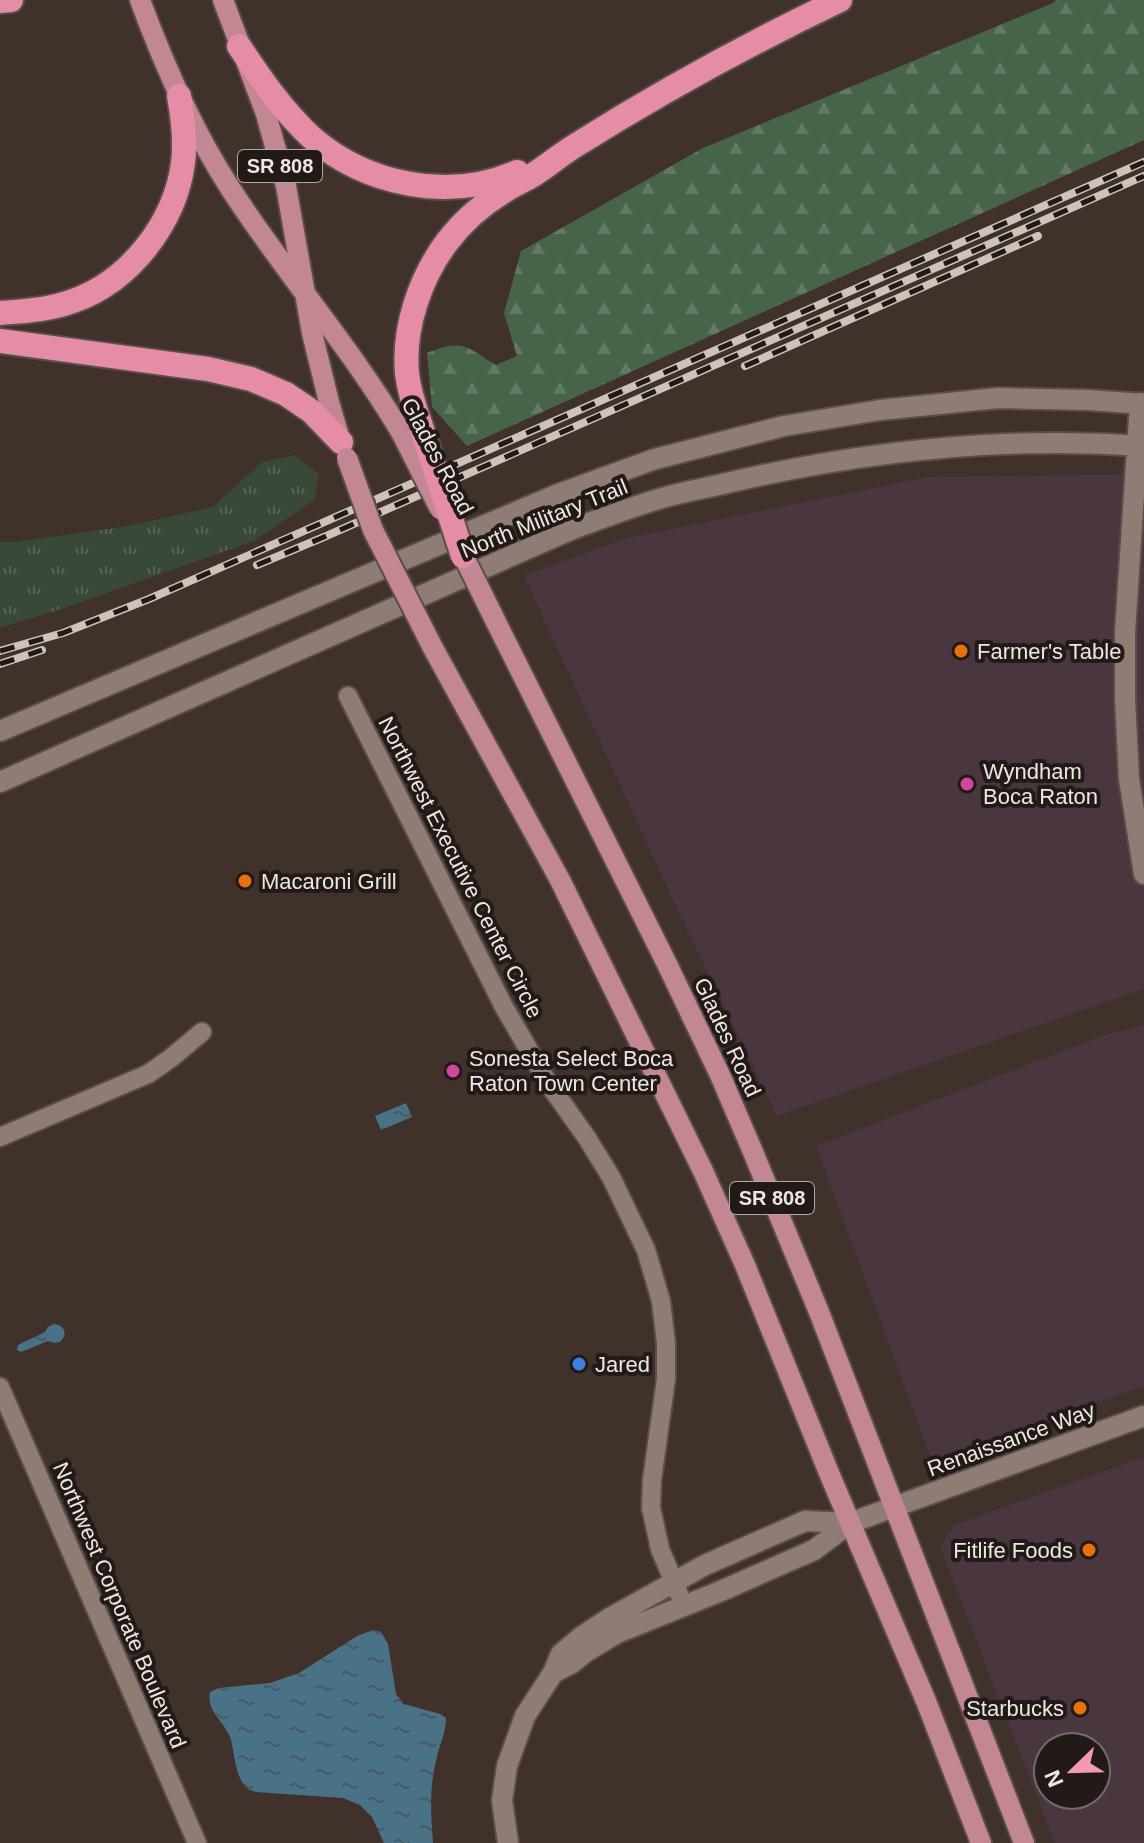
<svg xmlns="http://www.w3.org/2000/svg" width="1144" height="1843" viewBox="0 0 1144 1843" font-family="Arial,sans-serif">
<defs>
<pattern id="grass-tufts" width="24" height="20" patternUnits="userSpaceOnUse" patternTransform="scale(2)"><rect width="24" height="20" fill="#384839"/><path d="M3 7l-1-3M5 7V3M7 7l1-3M15 17l-1-3M17 17v-4M19 17l1-3" fill="none" stroke="#556255"/></pattern>
<pattern id="forest-firs" width="22" height="20" patternUnits="userSpaceOnUse" patternTransform="scale(2)"><rect width="22" height="20" fill="#476449"/><path d="M5 1l3.5 6h-7zM16 11l3.5 6h-7z" fill="#627a63"/></pattern>
<pattern id="water-ripples" width="26" height="14" patternUnits="userSpaceOnUse" patternTransform="scale(2)"><rect width="26" height="14" fill="#4a7287"/><path d="M2 4q2-2 4 0t4 0M15 11q2-2 4 0t4 0" fill="none" stroke="#495962"/></pattern>
</defs>
<rect width="100%" height="100%" fill="#40312a"/>
<!-- commercial -->
<path fill="#49363f" fill-rule="evenodd" d="M1144,474V989L777,1116L671,896L524,576L623,539L927,477Z
M1144,1025V1386L932,1461L816,1146L1107,1034Z
M1144,1457V1843H1055L940,1547L954,1525ZM1048,1747H1096V1795H1048Z"/>
<!-- grass -->
<path fill="url(#grass-tufts)" d="M295,455L319,475L314,500L254,541L67,607L0,628V542H15L128,526L213,507L262,462Z"/>
<!-- forest -->
<path fill="url(#forest-firs)" d="M1056,0H1144V140L467,446L432,407L427,353C462,338 467,347 496,365L517,356L504,313L521,251L703,148L1053,3Z"/>
<!-- water -->
<path fill="url(#water-ripples)" d="M406,1103L412,1117L381,1130L375,1116Z
M54,1324C65,1325 68,1335 60,1342L54,1343L48,1341L21,1352L17,1350L18,1345L45,1332L48,1327Z
M373,1630L381,1632L388,1644L396,1694L404,1704L440,1714L446,1718C446,1733 439,1746 436,1761C429,1788 431,1816 433,1843H384L372,1817L360,1805L343,1798L256,1792C251,1790 248,1790 245,1786C234,1773 235,1752 230,1737C223,1720 206,1711 210,1692L219,1688L270,1683L299,1673L357,1636Z"/>
<g fill="none" stroke-linecap="round" stroke-linejoin="round">
<!-- street casing -->
<g stroke="#5b4e49" stroke-width="22">
<path id="street" d="M348,696L504,1007L548,1083L587,1138L611,1177L646,1250L661,1301L666,1343V1379L652,1480L651,1508L660,1549L679,1594
M0,1137L148,1074L171,1058L202,1032
M0,1387L197,1843"/>
</g>
<!-- secondary casing -->
<g stroke="#5b4e49" stroke-width="24">
<path id="secondary" d="M1140,403L1125,632V698L1129,779L1144,874
M0,731L556,495L655,459L784,426L880,410L998,398L1089,400L1144,404
M0,782L570,530C600,519 631,507 662,498C683,492 706,488 727,483C864,451 1004,436 1144,446
M553,1673L572,1663L584,1653L617,1633L721,1591L814,1550L850,1523L1144,1416
M508,1843L502,1800L507,1766L525,1716L553,1673L561,1654L581,1637L608,1619L705,1565L805,1521L850,1523"/>
</g>
<!-- primary casing -->
<g stroke="#5b4e49" stroke-width="24">
<path id="primary" d="M140,0C164,65 192,129 230,188C284,272 351,347 402,434
M223,0L266,114L286,186L312,333L329,402L341,443
M495,620L667,964L720,1075L753,1152L819,1312L1024,1843
M433,648L560,880L703,1171L745,1265L829,1473L926,1701L981,1843"/>
</g>
<!-- highway casing -->
<g stroke="#5b4e49" stroke-width="28">
<path id="highway" d="M0,1L11,0
M239,46C260,78 283,111 311,137C366,185 449,202 517,172
M0,313C25,311 49,310 73,301C130,281 175,223 183,163C186,141 183,118 179,96
M0,341L208,369L251,379L286,394L311,411L341,442
M421,426C415,409 409,391 407,373C403,328 420,278 447,242C463,221 484,203 506,190C515,184 525,180 533,175C547,166 559,156 573,147C659,93 748,44 840,0"/>
</g>
<!-- street -->
<use href="#street" stroke="#8f7d75" stroke-width="18"/>
<!-- secondary -->
<use href="#secondary" stroke="#8f7d75" stroke-width="20"/>
<!-- primary -->
<use href="#primary" stroke="#c38693" stroke-width="20"/>
<!-- highway -->
<use href="#highway" stroke="#e58ca7" stroke-width="24"/>
<!-- rail casing -->
<g stroke="#cdc2bc" stroke-width="8">
<path id="rail" d="M745,366L1038,236
M257,565L324,537L1144,176
M0,651L63,633L149,599L1144,162
M0,664L42,650"/>
</g>
<!-- rail -->
<use href="#rail" stroke="#211a17" stroke-width="5" stroke-dasharray="15" stroke-linecap="butt"/>
<!-- primary-bridge casing -->
<g stroke="#5b4e49" stroke-width="24" stroke-linecap="butt">
<path id="primary-bridge" d="M402,434L440,509
M347,458L373,530L433,648
M456,541L495,620"/>
</g>
<!-- highway-bridge casing -->
<g stroke="#5b4e49" stroke-width="28" stroke-linecap="butt">
<path id="highway-bridge" d="M421,426L463,556"/>
</g>
<!-- primary-bridge -->
<use href="#primary-bridge" stroke="#c38693" stroke-width="20"/>
<!-- highway-bridge -->
<use href="#highway-bridge" stroke="#e58ca7" stroke-width="24"/>
</g>
<!-- markers -->
<g fill="#e8710a" stroke="#211a17" stroke-width="3">
<circle cx="961" cy="651" r="8"/>
<circle cx="245" cy="881" r="8"/>
<circle cx="1089" cy="1550" r="8"/>
<circle cx="1080" cy="1708" r="8"/>
</g>
<g fill="#d1479c" stroke="#211a17" stroke-width="3">
<circle cx="967" cy="784" r="8"/>
<circle cx="453" cy="1071" r="8"/>
</g>
<circle fill="#3f7fe0" stroke="#211a17" stroke-width="3" cx="579" cy="1364" r="8"/>
<g text-anchor="middle" stroke-width="8" stroke-linejoin="round" paint-order="stroke">
<!-- shield labels -->
<g fill="#211a17" stroke="#b2a9a4" stroke-width="2">
<rect x="238" y="150" width="84" height="32" rx="6"/>
<rect x="730" y="1182" width="84" height="32" rx="6"/>
</g>
<g font-size="20" font-weight="bold" fill="#f0e6e1">
<text x="280" y="173">SR 808</text>
<text x="772" y="1205">SR 808</text>
</g>
<!-- street labels -->
<g font-size="22" fill="#f0e6e1" stroke="#211a17">
<text transform="translate(438 456) rotate(62)" y="8">Glades Road</text>
<text transform="translate(544 518) rotate(-22)" y="8">North Military Trail</text>
<text transform="translate(461 867) rotate(63)" y="8">Northwest Executive Center Circle</text>
<text transform="translate(728 1037) rotate(65)" y="8">Glades Road</text>
<text transform="translate(1011 1439) rotate(-20)" y="8">Renaissance Way</text>
<text transform="translate(120 1605) rotate(67)" y="8">Northwest Corporate Boulevard</text>
</g>
<!-- poi labels -->
<g font-size="22" fill="#f0e6e1" stroke="#211a17" text-anchor="start">
<text x="977" y="659">Farmer's Table</text>
<text x="983" y="779">Wyndham<tspan x="983" dy="25">Boca Raton</tspan></text>
<text x="261" y="889">Macaroni Grill</text>
<text x="469" y="1066">Sonesta Select Boca<tspan x="469" dy="25">Raton Town Center</tspan></text>
<text x="595" y="1372">Jared</text>
<text x="1073" y="1558" text-anchor="end">Fitlife Foods</text>
<text x="1064" y="1716" text-anchor="end">Starbucks</text>
</g>
</g>
<!-- north arrow -->
<g transform="translate(1072 1771) rotate(247)"><circle r="38" fill="#211a17" stroke="#746c68" stroke-width="2"/>
<path d="M0-6L14 30L0 20L-14 30Z" fill="#f19ab1"/>
<text y="-12" font-size="22" font-weight="bold" text-anchor="middle" fill="#f0e6e1">N</text>
</g>
</svg>
